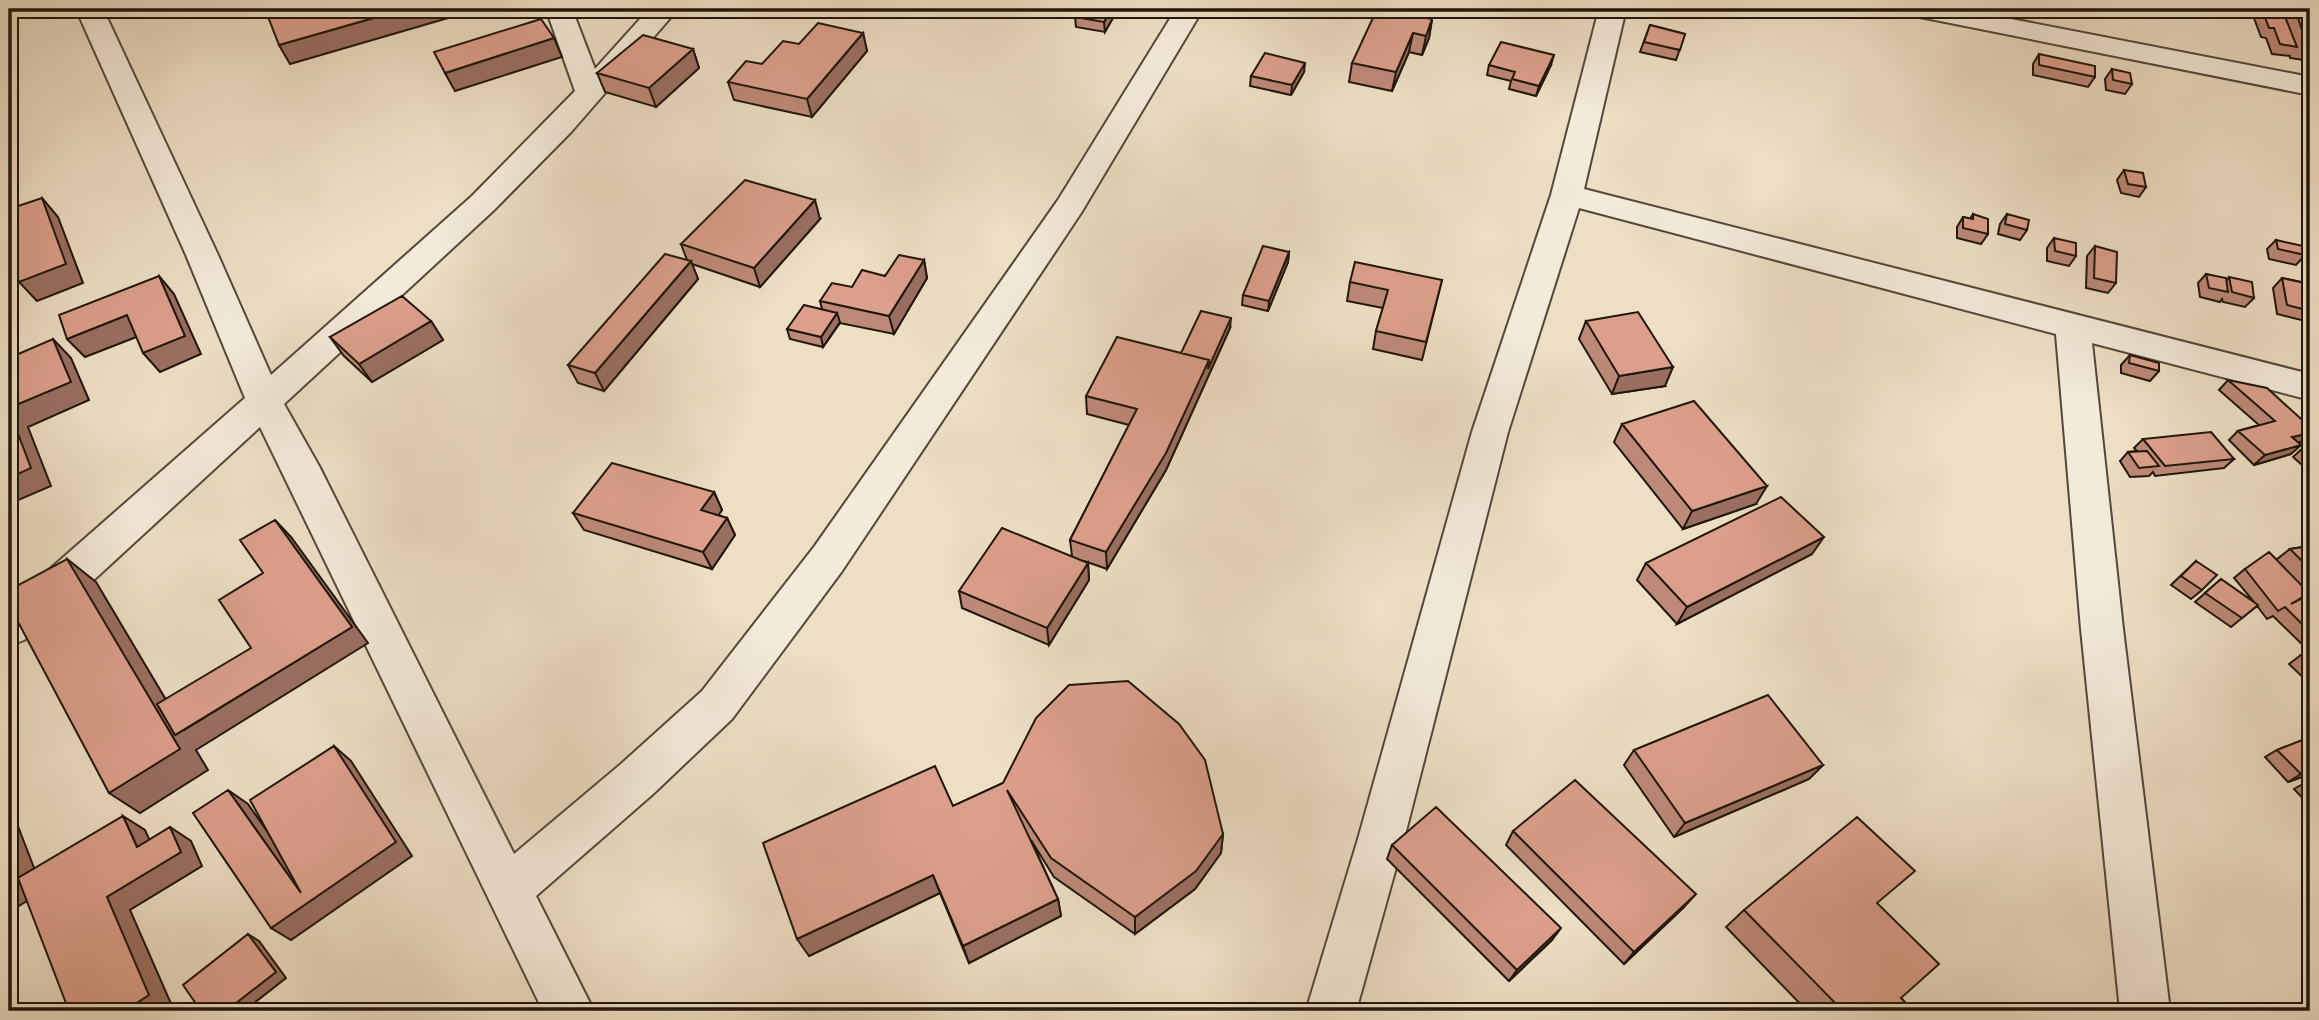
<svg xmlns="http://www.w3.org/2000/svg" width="2319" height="1020" viewBox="0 0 2319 1020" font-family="Vollkorn,serif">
<rect width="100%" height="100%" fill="#eddec4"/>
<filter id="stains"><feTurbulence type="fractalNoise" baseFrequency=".00286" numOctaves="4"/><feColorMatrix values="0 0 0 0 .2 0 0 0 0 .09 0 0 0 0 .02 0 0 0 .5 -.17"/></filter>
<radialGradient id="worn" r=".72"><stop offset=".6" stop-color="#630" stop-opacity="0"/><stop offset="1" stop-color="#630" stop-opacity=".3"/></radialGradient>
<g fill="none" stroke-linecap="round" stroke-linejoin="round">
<!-- street casing -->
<g stroke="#524839" stroke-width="4">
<path id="street" d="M76,9H103L218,255L271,375L472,196L575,91L546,9H572L595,69L649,9H678L571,132L494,210L284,404L319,466L514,854L621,764L702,691L814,547L1058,200L1176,9H1203L1081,213L842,571L732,719L653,794L536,896L594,1011H543L260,427L60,611L24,640L9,646V605L245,398L186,255Z
M1599,9H1626L1584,189L2310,374V400L2092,343L2123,629L2170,1011H2120L2081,629L2056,334L1579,208L1508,432L1404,839L1356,1011H1306L1358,839L1472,432L1551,195Z
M1906,9H1960L2310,77V95L1910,15Z"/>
</g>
<!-- street -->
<use href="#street" fill="#f3ead9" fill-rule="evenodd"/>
</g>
<!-- wall -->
<path fill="#bd8978" stroke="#1f160b" stroke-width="2" d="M1118,9L1105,32L1076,27L1075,17Z
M2252,9H2310V61L2290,58V56L2272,54L2266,38L2261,37L2251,10Z
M1432,19L1429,38L1422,55L1409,52L1392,91L1349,82L1352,63Z
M1650,25L1685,34L1676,60L1640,52Z
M863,33L867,51L812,117L734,100L728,82L799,44Z
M693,49L699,68L656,107L605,92L597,73Z
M2039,54L2095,77L2088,87L2033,75V64Z
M1489,65H1551L1536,96L1509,89L1511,81L1487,75Z
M2112,69L2132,84L2125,94L2106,90L2105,79Z
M1304,72L1291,95L1250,86L1251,76Z
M2124,170L2146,187L2139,197L2121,193L2117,180Z
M1973,214L1988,234L1981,244L1957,238V227L1963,217L1970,219Z
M2007,214L2027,230L2020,240L1998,234L2000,224Z
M820,219L760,287L692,264L698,279L604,391L578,383L568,365L687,260L681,244Z
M2054,238L2076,256L2069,266L2047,261V248Z
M2276,240L2305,255L2296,265L2269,259L2267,249Z
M2095,246L2116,283L2108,293L2086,288L2087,256Z
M1289,252L1288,262L1268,311L1242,305L1243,295Z
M924,260L927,278L894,334L840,323L823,347L790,339L787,329L822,309L820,301Z
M2206,274L2227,280L2229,277L2254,298L2245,307L2223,302L2222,299L2220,302L2200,297L2198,283Z
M2282,278L2310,284V319L2308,318L2305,321L2277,314L2273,288Z
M1442,280L1422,360L1373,349L1376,331L1383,308L1347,301L1350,282Z
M431,321L443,340L372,382L344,356L330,337Z
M1586,321L1665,386L1612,394L1579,339Z
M1230,328L1166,470L1107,569L1084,561L1088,563L1089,580L1049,645L962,608L959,591L1072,556L1070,540L1129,425L1087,414L1086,396L1181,353Z
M2130,355L2159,371L2150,381L2121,373V365Z
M2228,380L2305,441L2299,442L2291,454L2254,465L2229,440L2238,431L2259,425L2219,390Z
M1622,424L1756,504L1683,529L1614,442Z
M2143,439L2234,459L2224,468L2155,476L2153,472L2149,476L2130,477L2120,461L2128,452L2137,451L2134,448Z
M2310,446V472L2293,457L2304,447Z
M714,492L722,510L718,515L727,518L735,535L712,569L584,530L573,513Z
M2310,546V648L2307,649L2273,616L2267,619L2257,606L2231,627L2195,602L2221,579L2254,602L2234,578L2245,569L2277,559L2290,549Z
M1812,554L1677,624L1637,580L1646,563Z
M2196,561L2202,590L2191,599L2171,585Z
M2310,652V684L2289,664L2301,655Z
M2310,737V774L2288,782L2265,757L2277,750Z
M1634,750L1823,765L1809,779L1674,837L1624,765Z
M2310,780V806L2294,789Z
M1003,783L1223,834L1221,853L1195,889L1135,934L1054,877L1031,840L1058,899L1061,916L969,963L940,893L809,956L953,806Z
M1513,831L1684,907L1624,964L1506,845Z
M1392,845L1552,940L1509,981L1387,859Z
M1877,903L1901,998L1913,1011H1807L1726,927L1744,910Z"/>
<!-- shaded-wall -->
<path fill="#9a6f61" stroke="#1f160b" stroke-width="2" d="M405,9H479L290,64L279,45Z
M1112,9H1118L1105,32L1104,22Z
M1432,19L1429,38L1422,55L1426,36Z
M863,33L867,51L812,117L807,99Z
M1413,33L1409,52L1392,91L1396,72Z
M554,38L562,57L455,91L445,73Z
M693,49L699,68L656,107L649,88Z
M1554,55L1551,65L1536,96L1539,86Z
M1305,63L1304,72L1291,95L1292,85Z
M42,198L58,217L83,283L37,301L19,282Z
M815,200L820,219L760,287L754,268Z
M1289,252L1288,262L1268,311L1269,301Z
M924,260L927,278L894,334L889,316Z
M691,261L698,279L604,391L595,373Z
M159,276L174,294L201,354L160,372L143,353Z
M837,313L840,322L823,347L821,337Z
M127,315L144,334L85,357L67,339Z
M1231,318L1230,328L1166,470L1107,569L1106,552Z
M431,321L443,340L372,382L359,364Z
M53,339L71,358L89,400L28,427L51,486L9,504V408Z
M1673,367L1665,386L1612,394L1619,376Z
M2310,433V436L2305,441L2282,446L2292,437Z
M2301,445L2291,454L2254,465L2265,455Z
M1767,486L1756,504L1683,529L1692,511Z
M714,492L722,510L710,527L701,510Z
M727,518L735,535L712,569L703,552Z
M275,520L291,537L368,643L196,750L208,770L140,813L109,793L67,559L96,582L184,730L352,627Z
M1824,537L1812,554L1677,624L1687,607Z
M1088,563L1089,580L1049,645L1047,628Z
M9,740L17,760L9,765Z
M334,746L351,761L412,856L291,940L271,928L301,893L228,790L248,804L314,898Z
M1823,765L1809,779L1674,837L1685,823Z
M2310,771V774L2288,782L2301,774Z
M9,803L43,891L9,912Z
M123,816L145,830L159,861L137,847Z
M170,827L191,841L202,866L130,910L172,1006L165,1011H124L107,897Z
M1223,834L1221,853L1195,889L1135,934V917Z
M933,875L940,893L809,956L797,939Z
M1696,894L1684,907L1624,964L1634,952Z
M1058,899L1061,916L969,963L963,946Z
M1561,928L1552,940L1509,981L1517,970Z
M248,934L259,941L286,978L244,1011H226Z"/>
<!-- building -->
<path fill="#dc9f8b" stroke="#1f160b" stroke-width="2" d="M265,9H405L279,45Z
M1081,9H1112L1104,22L1075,17Z
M1377,9L1432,19L1426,36L1413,33L1396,72L1352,63Z
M2262,9H2282L2297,47L2280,44L2274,28H2269Z
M2295,9H2310V40L2305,39Z
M541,19L554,38L445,73L434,52Z
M818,23L863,33L807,99L728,82L746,61L762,64L783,41L799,44Z
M1650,25L1685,34L1680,50L1644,42Z
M643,35L693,49L649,88L597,73Z
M1501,42L1554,55L1539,86L1512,79L1515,72L1489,65Z
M1265,53L1305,63L1292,85L1251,76Z
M2039,54L2095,66V77L2039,65Z
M2112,69L2130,73L2132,84L2113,80Z
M2124,170L2143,173L2146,187L2128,184Z
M745,180L815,200L754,268L681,244Z
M42,198L66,264L19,282L9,252V209Z
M1973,214L1988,219V234L1963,228V217L1973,219Z
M2007,214L2029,220L2027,230L2005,224Z
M2054,238L2076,243V256L2055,251Z
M2276,240L2303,246L2305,255L2278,249Z
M1263,246L1289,252L1269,301L1243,295Z
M2095,246L2117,252L2116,283L2094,278Z
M665,254L691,261L595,373L568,365Z
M899,255L924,260L889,316L820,301L832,283L852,287L862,270L885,276Z
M1355,262L1442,280L1426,342L1376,331L1388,290L1350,282Z
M2206,274L2226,278L2228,292L2209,288Z
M159,276L185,336L143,353L127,315L67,339L59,315Z
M2229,277L2252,282L2254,298L2232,292Z
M2282,278L2310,284V311L2287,305Z
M402,296L431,321L359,364L330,337Z
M804,305L837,313L821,337L787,329Z
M1201,311L1231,318L1208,369L1209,360L1181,353Z
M1638,312L1673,367L1619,376L1586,321Z
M1117,337L1209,360L1166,453L1106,552L1070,540L1137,409L1086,396Z
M53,339L71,382L9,408V358Z
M2130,355L2159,363V371L2129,363Z
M2228,380L2267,388L2310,427V433L2292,437L2301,445L2265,455L2238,431L2275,421Z
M1694,401L1767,486L1692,511L1622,424Z
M9,410L31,468L9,478Z
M2211,432L2234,459L2165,466L2143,439Z
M2310,446V453L2304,447Z
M2147,451L2159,466L2139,468L2128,452Z
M612,463L714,492L701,510L727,518L703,552L573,513Z
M1781,497L1824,537L1687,607L1646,563Z
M275,520L352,627L175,735L157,704L251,648L219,600L263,573L240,540Z
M1002,528L1088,563L1047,628L959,591Z
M2310,546V569L2290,549Z
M2269,552L2309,593L2291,604L2310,594V632L2285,607L2278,611L2245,569Z
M67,559L180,749L109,793L9,605V590Z
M2196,561L2217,575L2202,590L2181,576Z
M2221,579L2258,605L2242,618L2205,593Z
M2310,652V664L2301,655Z
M1128,681L1179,724L1205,760L1223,834L1196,871L1135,917L1051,858L1007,790L1058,899L963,946L933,875L797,939L763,843L935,766L953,806L1003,783L1036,718L1069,685Z
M1768,695L1823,765L1685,823L1634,750Z
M2310,737V771L2301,774L2277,750Z
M334,746L396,842L271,928L193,813L228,790L301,893L250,800Z
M1575,780L1696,894L1634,952L1513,831Z
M1436,807L1561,928L1517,970L1392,845Z
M123,816L137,847L170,827L181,852L107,897L149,995L124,1011H69L18,878Z
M1857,817L1915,871L1877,903L1939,964L1901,998L1913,1011H1843L1744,910Z
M9,854L18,878L9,884Z
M248,934L276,972L226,1011H201L183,985Z"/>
<!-- margin -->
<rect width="2319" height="1020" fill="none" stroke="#eddec4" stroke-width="35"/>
<rect x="10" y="10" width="2298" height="999" fill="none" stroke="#1f160b" stroke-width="3.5"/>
<rect x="18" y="18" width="2284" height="985" fill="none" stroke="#1f160b" stroke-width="2"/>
<rect width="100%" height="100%" filter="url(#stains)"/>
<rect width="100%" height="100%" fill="url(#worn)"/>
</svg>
